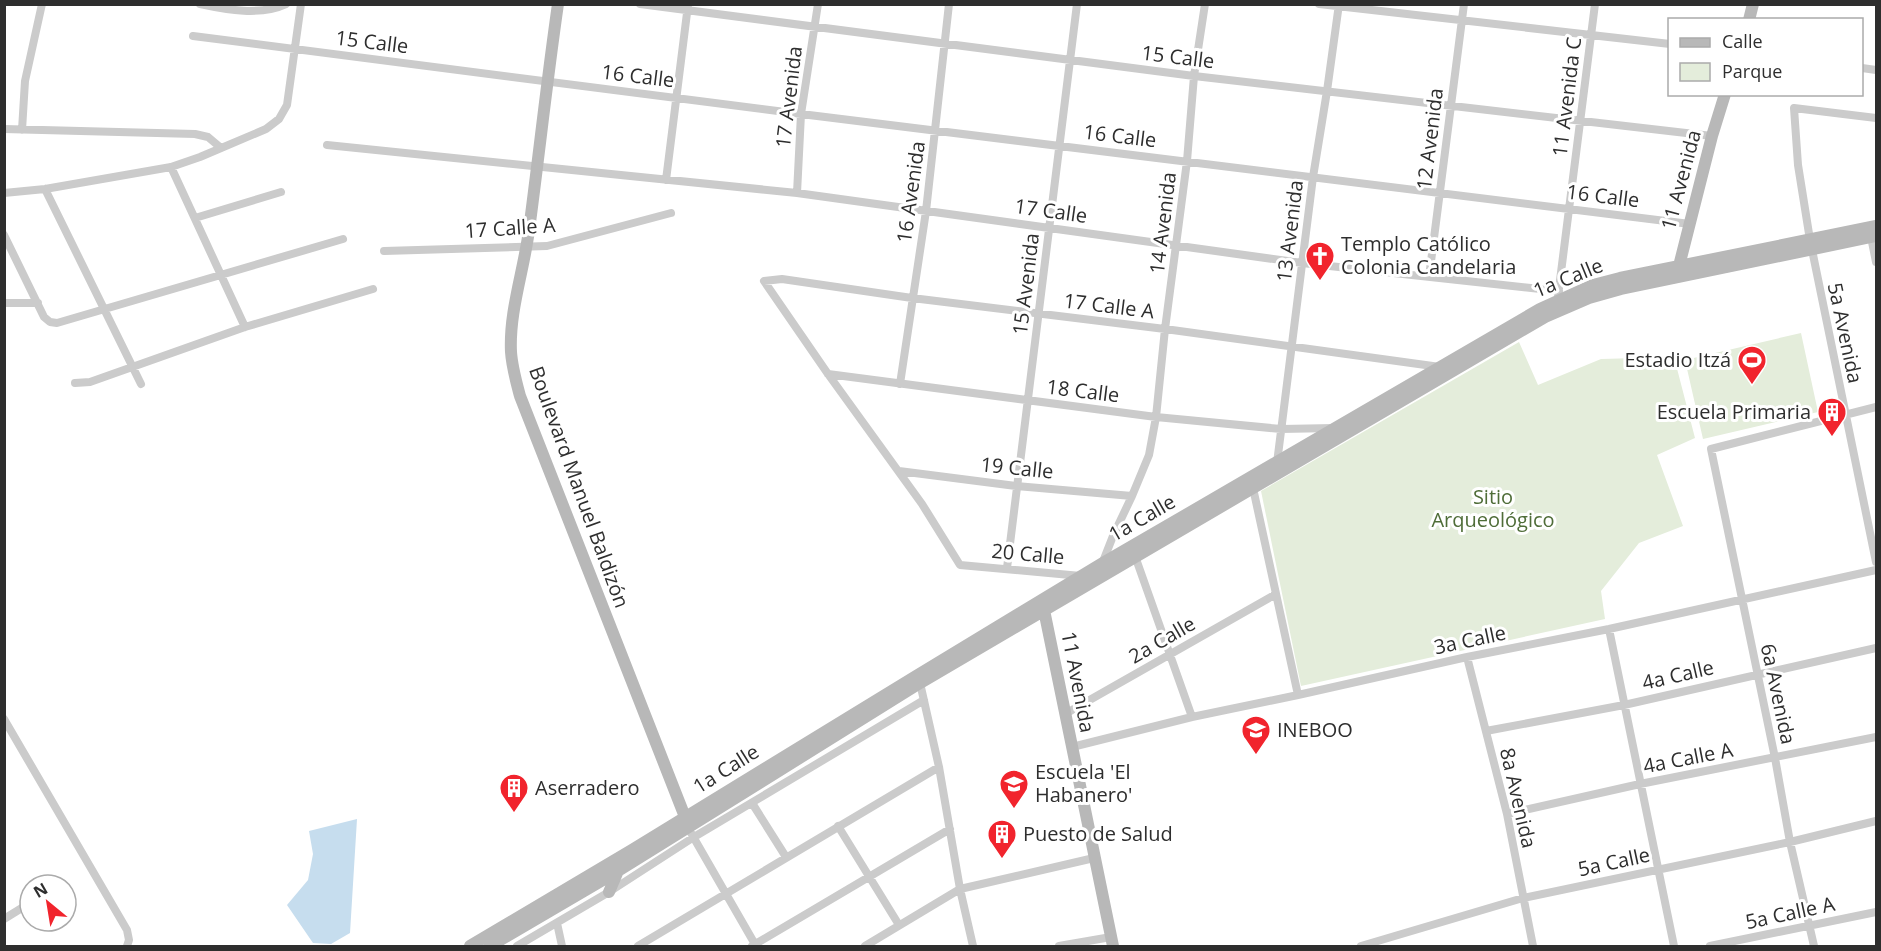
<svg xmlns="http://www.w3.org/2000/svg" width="1881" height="951" viewBox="0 0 1881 951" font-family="'Open Sans',sans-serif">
<rect width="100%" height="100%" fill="#fff"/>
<!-- green -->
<path fill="#e4eddb" d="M1801,333L1818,412L1703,439L1685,360Z
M1519,342L1538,385L1601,359L1674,357L1695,438L1657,455L1683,526L1639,543L1601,591L1605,619L1301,686L1261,491Z"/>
<!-- water -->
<path fill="#c6ddee" d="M357,819L350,933L331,944L313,943L287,905L308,880L313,854L309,831Z"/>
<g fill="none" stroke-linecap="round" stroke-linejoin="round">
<!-- street -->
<path stroke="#cbcbcb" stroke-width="8" d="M200,4C228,10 260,16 286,4
M640,4L1194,76L1712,136
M1319,4L1670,44
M193,36L801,114L1690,224
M1862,68L1876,70
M1876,118L1794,108L1798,165L1810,240L1876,562
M4,129L195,134L208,137L221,148
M22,130L25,81L42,4
M327,145L797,193L1302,263L1559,291
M171,167L245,327
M666,180L688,5
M45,189L141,384
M4,193L45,189L171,167L200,157L266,129L279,119L287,105L301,4
M797,193L801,114L818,4
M195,218L281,192
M4,235L44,317L50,322L57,323L343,239
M1871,237L1876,262
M384,251L547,246L671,213
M1429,277L1464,4
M1558,296L1595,4
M4,303H38
M828,374L1156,417L1281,429L1334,428
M75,383L90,382L245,327L373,289
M900,384L926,211L949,4
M1277,463L1313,177L1327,91L1339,4
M899,471L1016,486L1132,496
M1253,488L1298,695
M1135,556L1192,717
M1102,564L1113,536L1132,496L1149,455L1156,417L1165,329L1187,161L1194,76L1205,4
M1007,568L1077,4
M1081,576L960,565L922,504L828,374L764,281L782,279L912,298L1165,329L1440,367
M1609,629L1674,946
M1467,657L1507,814L1533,946
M918,679L920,683L939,767L960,889L973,946
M1065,714L1276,594
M4,719L127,930L129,940L127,946
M1486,731L1624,705L1876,648
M1072,747L1192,717L1298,695L1467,657L1609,629L1876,570
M752,803L786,857
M1507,814L1640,784L1876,737
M838,826L899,925
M691,833L756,946
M4,919L25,906
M557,923L562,946
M517,946L609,892L694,837L924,700
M638,946L939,767
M752,946L950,829
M865,946L960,889L1094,858
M1059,946L1111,937
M1361,946L1523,898L1790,842L1876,821
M1710,946L1876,912
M1814,946L1790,842L1775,758L1711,449L1876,407"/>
<!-- secondary -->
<path stroke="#b8b8b8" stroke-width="12" d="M558,4C547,80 539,155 529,230C524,270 509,311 511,352C512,367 516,381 520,396L687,822
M1749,20L1753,4
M1681,273L1679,266L1712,136L1725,94
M1042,606L1044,610L1113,946
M609,892L618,871
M470,946L632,850L916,676L1103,563L1540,309L1593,285L1620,278L1876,226
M490,946L618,871L920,683L1545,317L1589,298L1621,289L1876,236"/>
</g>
<!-- icons -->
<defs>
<g id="church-pin" transform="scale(1.5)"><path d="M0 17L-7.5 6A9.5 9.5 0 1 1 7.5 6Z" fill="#f1242d" stroke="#fff"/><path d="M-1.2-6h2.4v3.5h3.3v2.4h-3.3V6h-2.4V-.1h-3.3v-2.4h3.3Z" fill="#fff"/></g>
<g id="stadium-pin" transform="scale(1.5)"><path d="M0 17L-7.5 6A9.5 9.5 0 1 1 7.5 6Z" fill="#f1242d" stroke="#fff"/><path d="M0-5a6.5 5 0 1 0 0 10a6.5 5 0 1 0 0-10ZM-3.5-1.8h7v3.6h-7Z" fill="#fff"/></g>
<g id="building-pin" transform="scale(1.5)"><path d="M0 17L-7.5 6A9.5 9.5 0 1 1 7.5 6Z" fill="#f1242d" stroke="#fff"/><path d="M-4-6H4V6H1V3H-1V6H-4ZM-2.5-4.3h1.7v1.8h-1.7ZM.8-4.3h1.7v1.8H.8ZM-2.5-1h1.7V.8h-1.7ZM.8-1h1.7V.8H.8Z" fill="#fff"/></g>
<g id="school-pin" transform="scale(1.5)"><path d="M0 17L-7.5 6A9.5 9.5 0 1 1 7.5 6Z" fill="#f1242d" stroke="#fff"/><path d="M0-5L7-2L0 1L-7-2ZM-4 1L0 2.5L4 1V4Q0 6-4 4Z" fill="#fff"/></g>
</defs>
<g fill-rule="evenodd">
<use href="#church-pin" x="1320" y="256"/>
<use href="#stadium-pin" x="1752" y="360"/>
<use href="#building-pin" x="1832" y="412"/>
<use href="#school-pin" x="1256" y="730"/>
<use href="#school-pin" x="1014" y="784"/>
<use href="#building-pin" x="514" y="788"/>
<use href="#building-pin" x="1002" y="834"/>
</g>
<g text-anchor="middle" stroke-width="6" stroke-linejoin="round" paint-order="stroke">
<!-- street labels -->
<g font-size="20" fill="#2e2e2e" stroke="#fff">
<text transform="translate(372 42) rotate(7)" y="7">15 Calle</text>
<text transform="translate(1178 57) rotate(7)" y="7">15 Calle</text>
<text transform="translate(638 76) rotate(7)" y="7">16 Calle</text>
<text transform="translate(789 97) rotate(-83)" y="7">17 Avenida</text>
<text transform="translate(1567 97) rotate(-83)" y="7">11 Avenida C</text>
<text transform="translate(1120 136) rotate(7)" y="7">16 Calle</text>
<text transform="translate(1430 139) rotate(-83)" y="7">12 Avenida</text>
<text transform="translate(1681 180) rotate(-75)" y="7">11 Avenida</text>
<text transform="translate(911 192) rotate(-82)" y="7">16 Avenida</text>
<text transform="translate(1603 196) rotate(7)" y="7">16 Calle</text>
<text transform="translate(1051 211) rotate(8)" y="7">17 Calle</text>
<text transform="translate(1163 223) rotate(-83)" y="7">14 Avenida</text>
<text transform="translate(510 228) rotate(-4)" y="7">17 Calle A</text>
<text transform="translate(1290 231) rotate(-83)" y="7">13 Avenida</text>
<text transform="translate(1568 278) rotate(-22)" y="7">1a Calle</text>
<text transform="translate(1026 284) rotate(-83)" y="7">15 Avenida</text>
<text transform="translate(1109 306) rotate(7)" y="7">17 Calle A</text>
<text transform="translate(1845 333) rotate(78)" y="7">5a Avenida</text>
<text transform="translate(1083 391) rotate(7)" y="7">18 Calle</text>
<text transform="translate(1017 468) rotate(6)" y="7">19 Calle</text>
<text transform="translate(579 487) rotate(70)" y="7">Boulevard Manuel Baldizón</text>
<text transform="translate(1142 518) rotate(-30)" y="7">1a Calle</text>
<text transform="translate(1028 554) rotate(5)" y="7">20 Calle</text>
<text transform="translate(1162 640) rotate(-30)" y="7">2a Calle</text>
<text transform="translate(1470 640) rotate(-12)" y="7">3a Calle</text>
<text transform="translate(1678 675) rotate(-13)" y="7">4a Calle</text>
<text transform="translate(1078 682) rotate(79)" y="7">11 Avenida</text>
<text transform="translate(1778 694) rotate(78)" y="7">6a Avenida</text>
<text transform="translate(1688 758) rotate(-11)" y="7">4a Calle A</text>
<text transform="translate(726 769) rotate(-32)" y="7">1a Calle</text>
<text transform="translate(1518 798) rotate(77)" y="7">8a Avenida</text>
<text transform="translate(1614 862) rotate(-12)" y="7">5a Calle</text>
<text transform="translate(1790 913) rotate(-12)" y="7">5a Calle A</text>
</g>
<!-- poi labels -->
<g font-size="20" fill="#2e2e2e" stroke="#fff" text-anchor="start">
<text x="1341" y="251">Templo Católico<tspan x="1341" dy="23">Colonia Candelaria</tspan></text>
<text x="1731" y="367" text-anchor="end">Estadio Itzá</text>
<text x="1811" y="419" text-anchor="end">Escuela Primaria</text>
<text x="1277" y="737">INEBOO</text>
<text x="1035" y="779">Escuela 'El<tspan x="1035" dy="23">Habanero'</tspan></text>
<text x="535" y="795">Aserradero</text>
<text x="1023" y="841">Puesto de Salud</text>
</g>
<!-- park labels -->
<g font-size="20" fill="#4f6d38" stroke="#fff">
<text x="1493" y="504">Sitio<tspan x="1493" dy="23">Arqueológico</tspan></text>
</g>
</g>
<!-- border -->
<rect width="1881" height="951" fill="none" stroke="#2e2e2e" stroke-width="12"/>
<!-- legend -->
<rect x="1668" y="18" width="195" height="78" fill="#ffffff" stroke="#ababab" stroke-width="1.5"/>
<rect x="1680" y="38" width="30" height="9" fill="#b8b8b8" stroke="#ababab" stroke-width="1.5"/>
<text x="1722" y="48" font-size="18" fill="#2e2e2e">Calle</text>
<rect x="1680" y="63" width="30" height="18" fill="#e4eddb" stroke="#ababab" stroke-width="1.5"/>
<text x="1722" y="78" font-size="18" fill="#2e2e2e">Parque</text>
<!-- north arrow -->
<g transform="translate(48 903) rotate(330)"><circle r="28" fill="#ffffff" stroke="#ababab" stroke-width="1.5"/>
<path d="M0-4.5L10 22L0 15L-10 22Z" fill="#f1242d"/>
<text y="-9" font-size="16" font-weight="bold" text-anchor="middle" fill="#2e2e2e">N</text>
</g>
</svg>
